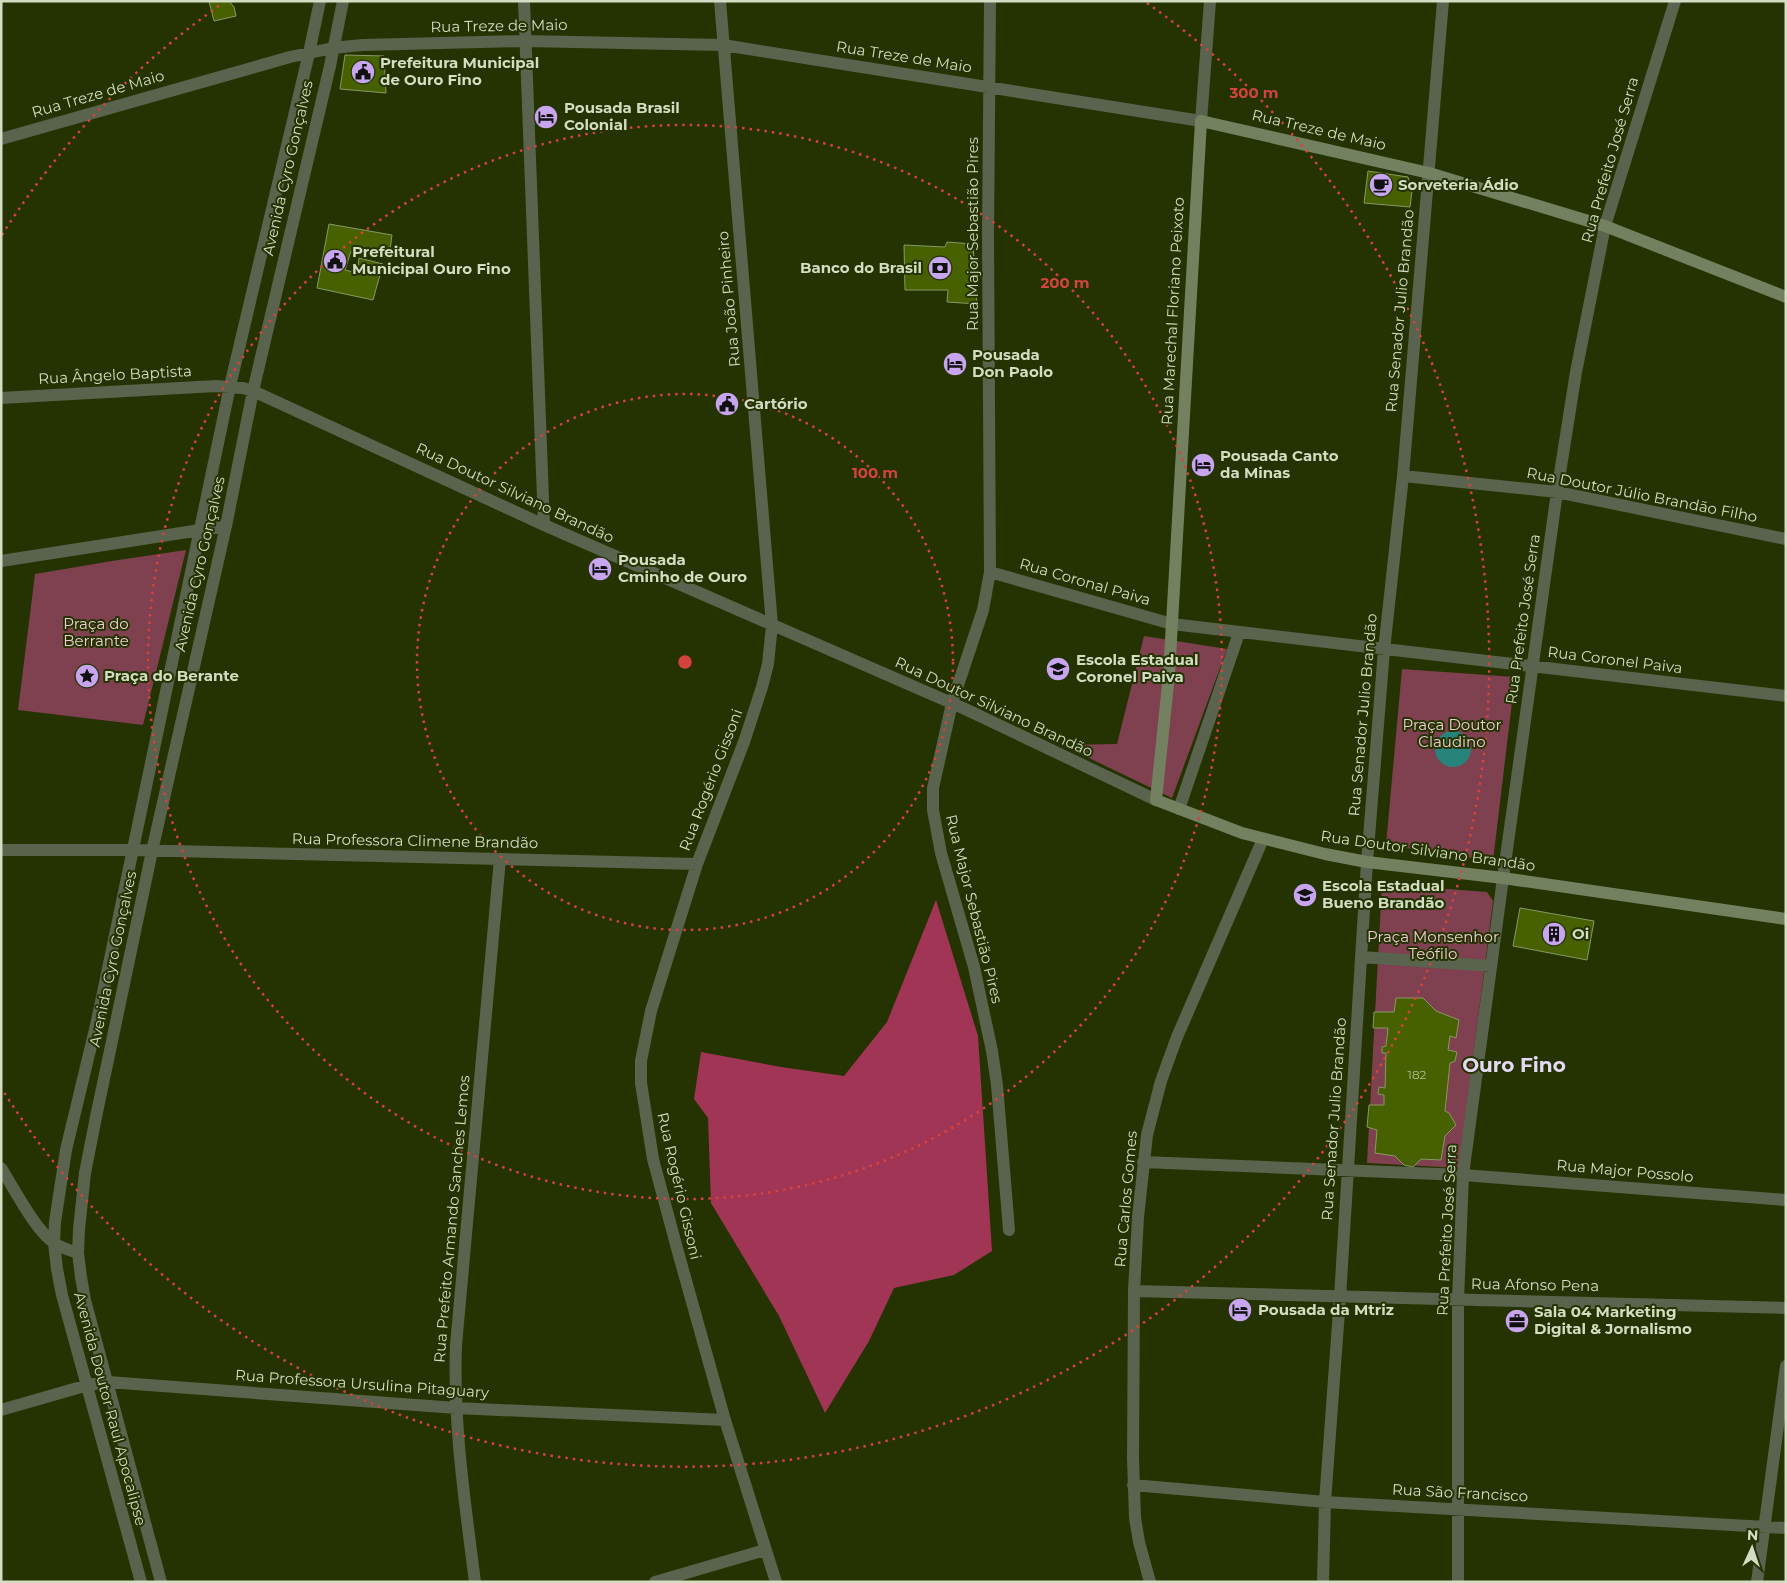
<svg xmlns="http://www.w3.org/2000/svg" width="1787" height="1583" viewBox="0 0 1787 1583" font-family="Montserrat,sans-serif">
<rect width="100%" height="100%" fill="#243301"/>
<!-- green -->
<path fill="#7f404f" d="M186,550L143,725L18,710L35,574L112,561Z
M1144,636L1227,649L1172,798L1062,745L1117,744Z
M1402,669L1515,677L1493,861L1386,845Z
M1382,884L1487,892L1493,901L1459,1168L1367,1163Z"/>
<!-- forest -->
<path fill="#a13555" d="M936,900L978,1036L992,1251L954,1275L894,1288L869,1341L825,1413L779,1316L711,1203L708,1118L694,1099L701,1052L781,1067L844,1076L887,1022Z"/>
<!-- water -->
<path fill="#26847b" d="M1435 749a18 18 0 1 1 36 0a18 18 0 1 1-36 0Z"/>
<!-- building -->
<path fill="#476100" stroke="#869967" d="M209,1H229L234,7L236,16L214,21Z
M345,55L384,56L386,93L340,89Z
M1368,171L1408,177L1412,191L1410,207L1364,203Z
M329,224L392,235L389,258L351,251L345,270L357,273L359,258L383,264L373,300L317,288Z
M947,242L973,244L977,304L947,302L948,290H905L904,245L945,247Z
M1520,908L1594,921L1587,960L1513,946Z
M1396,998H1423L1436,1011L1459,1020L1456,1038L1450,1036L1448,1050L1457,1052L1455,1061L1450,1063L1445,1111L1449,1113L1456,1125L1445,1136L1441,1160L1421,1159L1413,1167L1404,1165L1395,1156L1375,1153L1377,1130L1367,1127L1369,1105H1384V1095L1378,1094L1379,1087L1385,1088L1386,1053H1382V1047L1386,1046L1388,1028H1373L1374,1012H1394Z"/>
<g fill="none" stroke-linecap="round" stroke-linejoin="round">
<!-- street -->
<path stroke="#5a634e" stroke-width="12" d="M524,1L544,525
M720,1L772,625L768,664L762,687L744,742L697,864L651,1011L641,1061V1083L653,1159L678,1252L725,1420L776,1582
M990,1L988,235L990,572L983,610L952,703L933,788V810L941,853L974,967L992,1051L997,1085L1009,1230
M1,139L290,57L333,48L362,45L525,41L723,45L1201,121L1210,1
M1,398L216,386L243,388L253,391L544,525L963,708L1156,800
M1403,476L1557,492L1786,539
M1,561L226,526
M990,572L1172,624L1786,696
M1179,809L1239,633
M1,850H133L697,864
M1361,957L1491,966
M1143,1162L1463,1175L1786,1200
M1,1168C13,1187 36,1231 53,1242C60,1248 70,1250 78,1253
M1134,1291L1786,1308
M1,1410L88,1385L108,1382L456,1408L725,1420
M1133,1485L1325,1502L1786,1528
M141,1582L62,1295L57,1269L54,1243L55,1222L66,1150L97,1021L230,386L309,53L320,1
M161,1582L85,1300L81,1277L78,1253L79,1229L85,1173L96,1117L152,851L226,526L253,391L330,66L343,1
M475,1582C465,1503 453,1424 456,1345L500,859
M655,1582L765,1550
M1150,1582L1139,1542L1135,1518L1133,1458L1134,1291L1138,1217L1147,1135L1161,1081L1177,1037L1263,839
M1323,1582L1325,1502L1340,1297L1367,862L1384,650L1403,476L1443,1
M1458,1582V1300L1463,1175L1503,878L1557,492L1576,372L1605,226L1675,1
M1757,1582L1786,1366"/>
<!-- secondary -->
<path stroke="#748160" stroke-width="12" d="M1786,297L1605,226L1429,173L1201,121L1169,675L1156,800L1242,833L1325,854L1367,862L1503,878L1786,919"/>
</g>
<!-- distance rings -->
<g fill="none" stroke="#d5433f" stroke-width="2.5" stroke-dasharray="2.5 5">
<circle cx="685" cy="662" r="268"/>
<circle cx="685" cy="662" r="537"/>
<path d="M2 235A805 805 0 0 1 223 3M1147 3A805 805 0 1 1 2 1089"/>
</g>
<!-- icons -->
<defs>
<g id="civic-disc" transform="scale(1.25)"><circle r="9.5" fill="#c8a6ef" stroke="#243301"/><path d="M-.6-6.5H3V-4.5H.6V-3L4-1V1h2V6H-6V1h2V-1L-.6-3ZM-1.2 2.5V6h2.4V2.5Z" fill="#111"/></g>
<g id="hotel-disc" transform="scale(1.25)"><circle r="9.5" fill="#c8a6ef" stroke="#243301"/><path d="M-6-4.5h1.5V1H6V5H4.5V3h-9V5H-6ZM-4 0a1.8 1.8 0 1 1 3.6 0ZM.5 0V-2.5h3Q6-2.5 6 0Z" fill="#111"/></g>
<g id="cafe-disc" transform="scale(1.25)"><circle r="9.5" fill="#c8a6ef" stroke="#243301"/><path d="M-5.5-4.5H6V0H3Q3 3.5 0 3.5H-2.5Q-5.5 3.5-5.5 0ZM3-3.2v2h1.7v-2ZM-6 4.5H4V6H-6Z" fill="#111"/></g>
<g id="bank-disc" transform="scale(1.25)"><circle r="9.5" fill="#c8a6ef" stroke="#243301"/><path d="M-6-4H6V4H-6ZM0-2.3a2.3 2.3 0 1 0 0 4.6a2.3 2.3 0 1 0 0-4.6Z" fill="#111"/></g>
<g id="school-disc" transform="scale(1.25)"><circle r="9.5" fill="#c8a6ef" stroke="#243301"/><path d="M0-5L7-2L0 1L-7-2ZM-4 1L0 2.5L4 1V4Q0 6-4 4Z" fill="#111"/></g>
<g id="sight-disc" transform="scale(1.25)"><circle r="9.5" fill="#c8a6ef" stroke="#243301"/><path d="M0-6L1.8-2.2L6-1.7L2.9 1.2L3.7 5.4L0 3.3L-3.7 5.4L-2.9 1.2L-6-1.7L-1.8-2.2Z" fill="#111"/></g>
<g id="building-disc" transform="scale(1.25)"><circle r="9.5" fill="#c8a6ef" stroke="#243301"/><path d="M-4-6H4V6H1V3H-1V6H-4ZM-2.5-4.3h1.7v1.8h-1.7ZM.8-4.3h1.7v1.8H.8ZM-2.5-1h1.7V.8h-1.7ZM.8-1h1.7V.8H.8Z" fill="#111"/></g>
<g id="office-disc" transform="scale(1.25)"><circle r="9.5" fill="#c8a6ef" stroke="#243301"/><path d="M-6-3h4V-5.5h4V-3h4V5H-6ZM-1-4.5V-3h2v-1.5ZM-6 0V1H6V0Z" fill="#111"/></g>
</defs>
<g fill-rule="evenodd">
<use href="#civic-disc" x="363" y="72"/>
<use href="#hotel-disc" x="546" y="117"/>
<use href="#cafe-disc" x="1381" y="185"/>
<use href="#civic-disc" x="335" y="261"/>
<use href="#bank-disc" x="940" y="268"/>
<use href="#hotel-disc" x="955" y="364"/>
<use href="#civic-disc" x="727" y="404"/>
<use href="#hotel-disc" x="1203" y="465"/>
<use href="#hotel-disc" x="600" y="569"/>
<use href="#school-disc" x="1058" y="669"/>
<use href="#sight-disc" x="87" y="676"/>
<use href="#school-disc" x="1305" y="895"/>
<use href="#building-disc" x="1554" y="934"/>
<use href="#hotel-disc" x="1240" y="1310"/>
<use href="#office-disc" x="1517" y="1321"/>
</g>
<g text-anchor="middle" stroke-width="4" stroke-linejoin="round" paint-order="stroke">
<!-- number labels -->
<g font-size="12" fill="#afbe92">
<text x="1417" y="1079">182</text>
</g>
<!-- street labels -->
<g font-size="15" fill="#d2ddc3" stroke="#243301">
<text transform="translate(499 26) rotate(-1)" y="5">Rua Treze de Maio</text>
<text transform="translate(904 57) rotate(9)" y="5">Rua Treze de Maio</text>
<text transform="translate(98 94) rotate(-16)" y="5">Rua Treze de Maio</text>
<text transform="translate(1319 130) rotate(13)" y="5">Rua Treze de Maio</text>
<text transform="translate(1610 160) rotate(-74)" y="5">Rua Prefeito José Serra</text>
<text transform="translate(288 168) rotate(-77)" y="5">Avenida Cyro Gonçalves</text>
<text transform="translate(973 234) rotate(-90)" y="5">Rua Major Sebastião Pires</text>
<text transform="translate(729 299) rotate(-95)" y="5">Rua João Pinheiro</text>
<text transform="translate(1173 311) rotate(-87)" y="5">Rua Marechal Floriano Peixoto</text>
<text transform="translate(1400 311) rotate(-85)" y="5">Rua Senador Julio Brandão</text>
<text transform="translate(115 375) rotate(-3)" y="5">Rua Ângelo Baptista</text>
<text transform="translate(515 493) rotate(25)" y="5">Rua Doutor Silviano Brandão</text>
<text transform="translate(1642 495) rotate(11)" y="5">Rua Doutor Júlio Brandão Filho</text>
<text transform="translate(200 564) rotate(-77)" y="5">Avenida Cyro Gonçalves</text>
<text transform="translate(1085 582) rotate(16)" y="5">Rua Coronal Paiva</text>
<text transform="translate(1523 619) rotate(-82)" y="5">Rua Prefeito José Serra</text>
<text transform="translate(1615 660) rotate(7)" y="5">Rua Coronel Paiva</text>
<text transform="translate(994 707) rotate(25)" y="5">Rua Doutor Silviano Brandão</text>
<text transform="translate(1363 715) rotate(-85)" y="5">Rua Senador Julio Brandão</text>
<text transform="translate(711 780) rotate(-69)" y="5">Rua Rogério Gissoni</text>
<text transform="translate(415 841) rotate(1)" y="5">Rua Professora Climene Brandão</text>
<text transform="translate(1428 851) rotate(8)" y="5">Rua Doutor Silviano Brandão</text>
<text transform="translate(974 909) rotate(76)" y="5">Rua Major Sebastião Pires</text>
<text transform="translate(113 959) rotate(-78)" y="5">Avenida Cyro Gonçalves</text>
<text transform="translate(1334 1119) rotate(-86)" y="5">Rua Senador Julio Brandão</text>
<text transform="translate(1625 1171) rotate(5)" y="5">Rua Major Possolo</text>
<text transform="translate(679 1186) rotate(77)" y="5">Rua Rogério Gissoni</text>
<text transform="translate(1126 1199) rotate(-85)" y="5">Rua Carlos Gomes</text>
<text transform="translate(452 1219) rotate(-85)" y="5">Rua Prefeito Armando Sanches Lemos</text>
<text transform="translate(1447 1230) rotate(-87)" y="5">Rua Prefeito José Serra</text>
<text transform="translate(1535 1285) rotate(1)" y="5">Rua Afonso Pena</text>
<text transform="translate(362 1384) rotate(4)" y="5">Rua Professora Ursulina Pitaguary</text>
<text transform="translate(110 1409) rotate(75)" y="5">Avenida Doutor Raul Apocalipse</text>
<text transform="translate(1460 1493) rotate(3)" y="5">Rua São Francisco</text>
</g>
<!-- poi labels -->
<g font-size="15" font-weight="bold" fill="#d2ddc3" stroke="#243301" text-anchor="start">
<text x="380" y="68">Prefeitura Municipal<tspan x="380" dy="17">de Ouro Fino</tspan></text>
<text x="564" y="113">Pousada Brasil<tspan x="564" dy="17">Colonial</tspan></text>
<text x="1398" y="190">Sorveteria Ádio</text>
<text x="352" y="257">Prefeitural<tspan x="352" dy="17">Municipal Ouro Fino</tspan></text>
<text x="922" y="273" text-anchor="end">Banco do Brasil</text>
<text x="972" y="360">Pousada<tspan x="972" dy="17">Don Paolo</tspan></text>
<text x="744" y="409">Cartório</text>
<text x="1220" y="461">Pousada Canto<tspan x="1220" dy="17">da Minas</tspan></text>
<text x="618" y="565">Pousada<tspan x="618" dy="17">Cminho de Ouro</tspan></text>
<text x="1076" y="665">Escola Estadual<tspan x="1076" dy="17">Coronel Paiva</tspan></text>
<text x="104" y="681">Praça do Berante</text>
<text x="1322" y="891">Escola Estadual<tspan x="1322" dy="17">Bueno Brandão</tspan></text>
<text x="1572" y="939">Oi</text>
<text x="1258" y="1315">Pousada da Mtriz</text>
<text x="1534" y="1317">Sala 04 Marketing<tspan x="1534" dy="17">Digital &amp; Jornalismo</tspan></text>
</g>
<!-- park labels -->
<g font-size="15" fill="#edced4" stroke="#243301">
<text x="96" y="629">Praça do<tspan x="96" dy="17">Berrante</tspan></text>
<text x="1452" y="730">Praça Doutor<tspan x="1452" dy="17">Claudino</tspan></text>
<text x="1433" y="942">Praça Monsenhor<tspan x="1433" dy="17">Teófilo</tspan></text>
</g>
<!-- district labels -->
<g font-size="20" font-weight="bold" fill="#e6d9f5" stroke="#243301">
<text x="1514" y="1072">Ouro Fino</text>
</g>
</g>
<circle cx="685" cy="662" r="8" fill="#d5433f" stroke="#243301" stroke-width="2.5"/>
<g font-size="15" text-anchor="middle" font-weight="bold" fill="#d5433f" stroke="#243301" stroke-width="4" stroke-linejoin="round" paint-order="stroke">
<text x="1254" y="98">300 m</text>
<text x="1065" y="288">200 m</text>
<text x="875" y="478">100 m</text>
</g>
<!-- border -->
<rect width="1787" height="1583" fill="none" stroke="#d2ddc3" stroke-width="5"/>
<!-- north arrow -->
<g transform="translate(1752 1548) rotate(3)" stroke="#243301" stroke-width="4" paint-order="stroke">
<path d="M0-4L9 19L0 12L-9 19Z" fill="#d2ddc3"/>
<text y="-8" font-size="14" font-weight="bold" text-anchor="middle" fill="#d2ddc3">N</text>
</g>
</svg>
